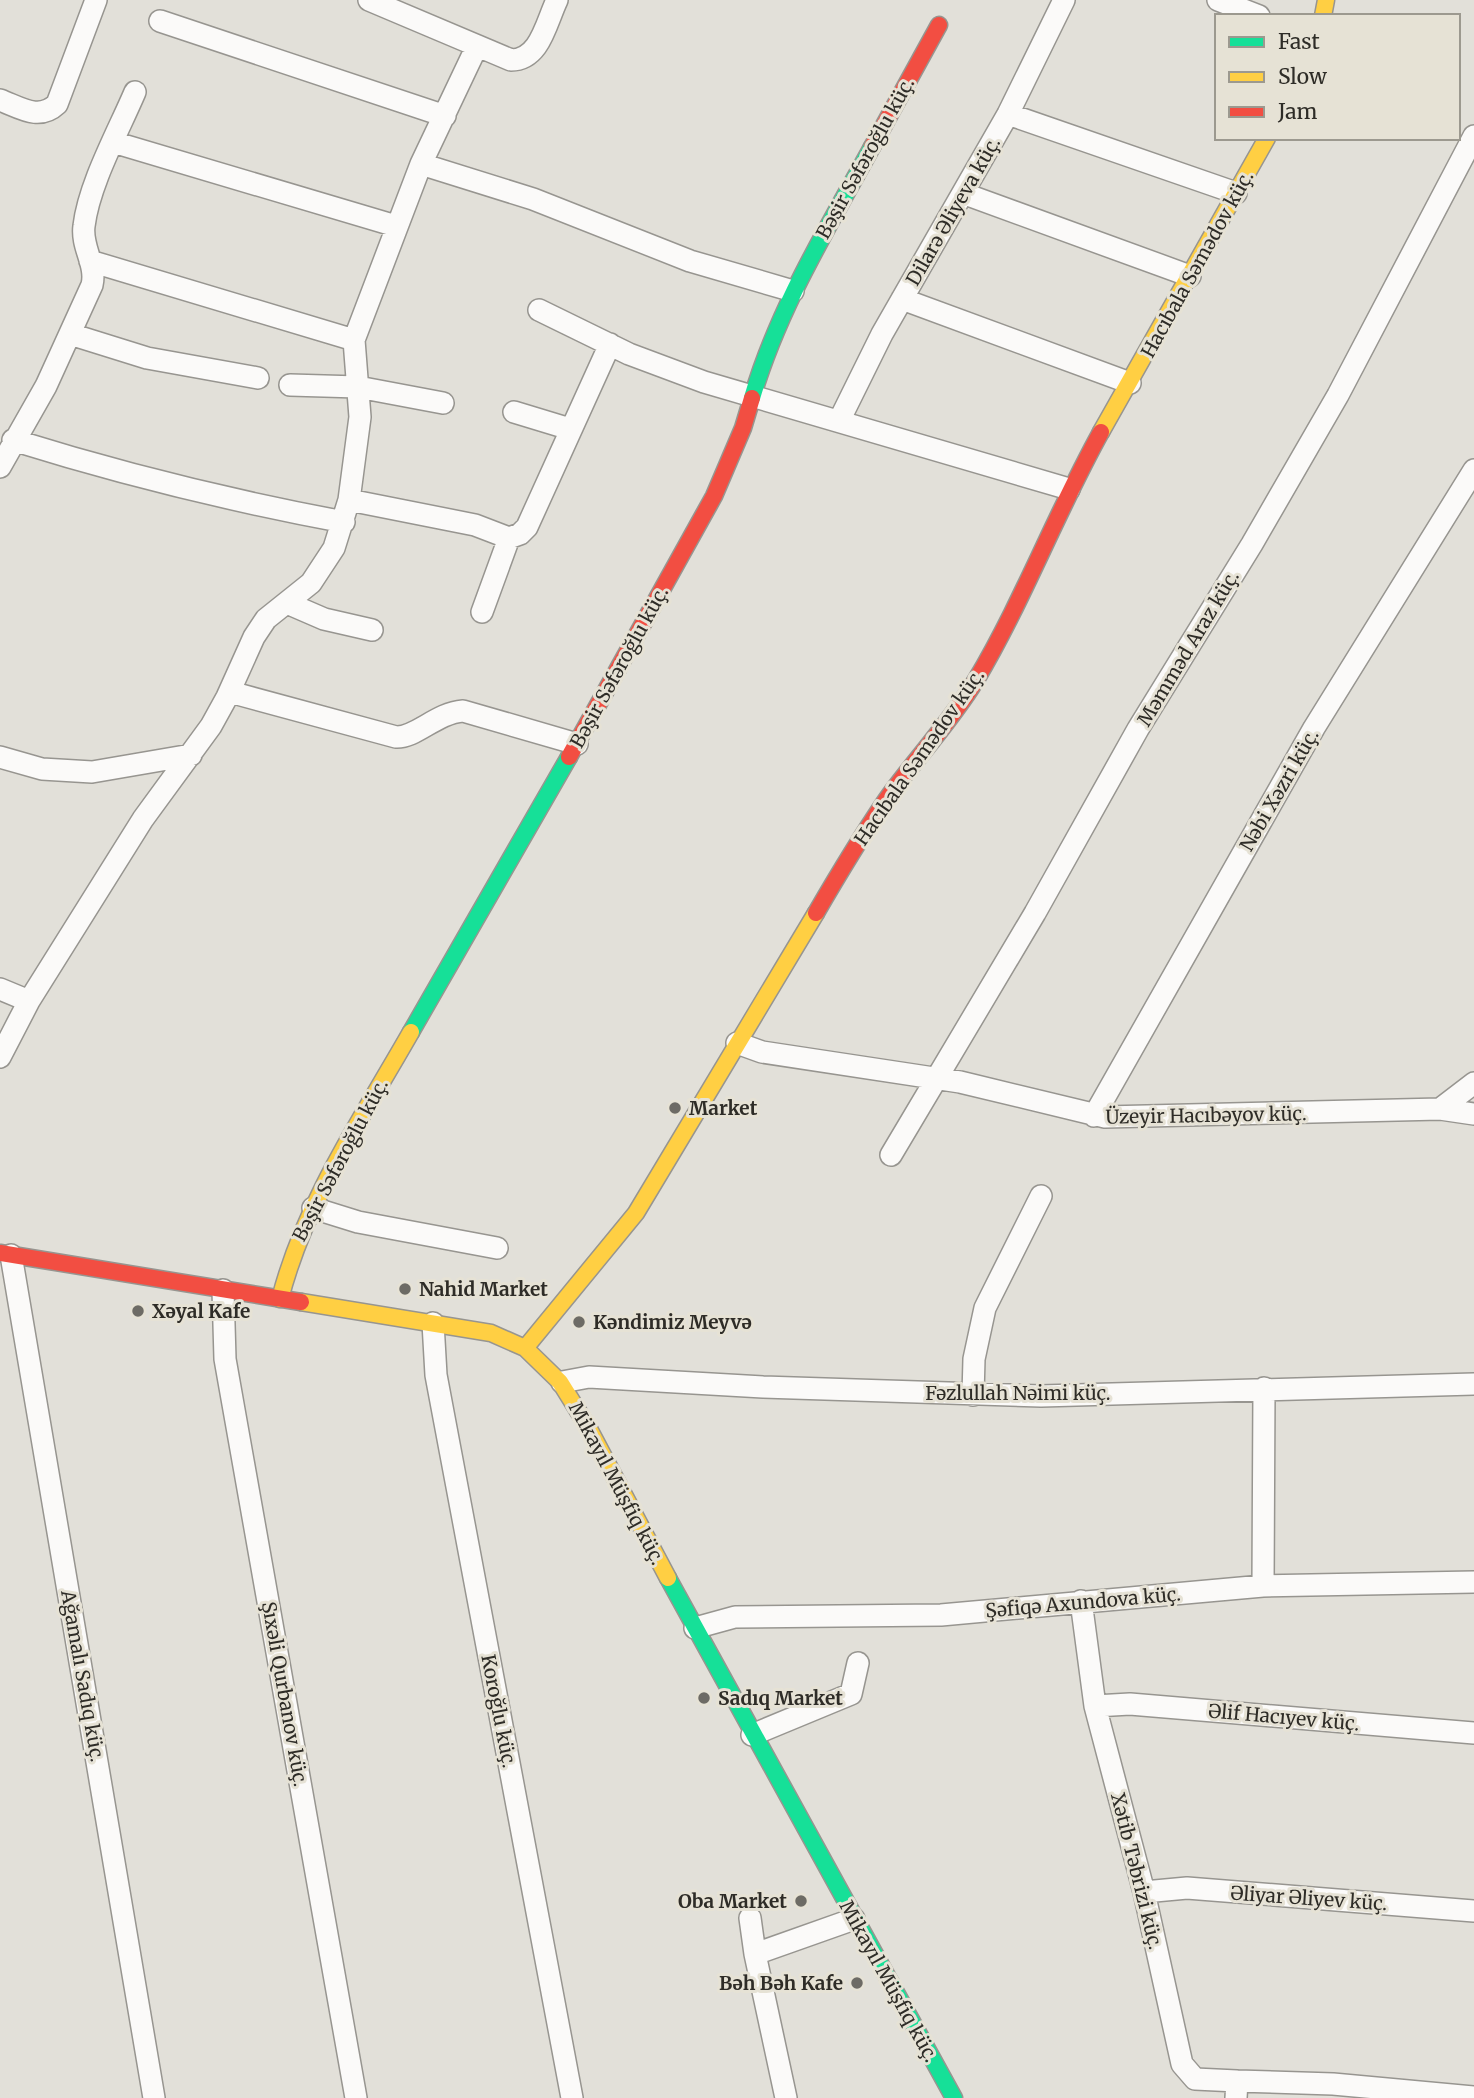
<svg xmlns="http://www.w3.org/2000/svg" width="1474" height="2098" viewBox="0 0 1474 2098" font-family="Merriweather,serif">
<rect width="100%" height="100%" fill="#e2e0d9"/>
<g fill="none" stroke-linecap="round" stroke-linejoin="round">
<!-- street casing -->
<g stroke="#979590" stroke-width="24">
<path id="street" d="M369,0L511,60C540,60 546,23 557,0
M1218,0L1259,16
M160,21L445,116
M0,100C21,108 39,121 57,104L96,0
M1008,114L1236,193
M113,142L396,226
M421,164L533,199L690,261L793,291
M965,194L1190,276
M90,261L354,340
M902,299L1130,383
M539,310L629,354L704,382L1069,489
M70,334L147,358L258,378
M290,385L358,387L443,403
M514,412L570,429
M839,421L882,334L1008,114L1064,0
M13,440C122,474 232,501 344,522
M0,467L46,386L92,285C97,265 81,247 84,226C89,184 118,132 135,92
M349,500L475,525L509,538L520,534L527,527L610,344
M287,603L324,619L372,630
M482,612L509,538
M230,692L396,737C416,738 436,713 463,711L577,744
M0,757L42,769L92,772L191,755
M0,989L29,1001
M737,1043L762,1052L960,1082L1105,1117L1440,1109L1474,1114
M0,1057L29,1001L143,819L211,726L227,697L254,637L266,619L311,583L334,548L349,500L360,417L354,340L421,164L477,46
M1440,1109L1474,1083
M1094,1116L1314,728L1474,470
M891,1155L1035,913L1138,729L1252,544L1338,395L1474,136
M313,1208L358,1222L497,1248
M11,1255L154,2098
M223,1290L225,1359L356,2098
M433,1323L436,1375L572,2098
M562,1382L589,1377L763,1387L1041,1396L1474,1384
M973,1395L974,1359L985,1308L1041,1196
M1263,1586L1264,1388
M1081,1601L1095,1706L1144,1892L1182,2064L1195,2079L1237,2081L1236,2098
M695,1628L735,1617L941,1615L1263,1586L1474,1582
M1095,1706L1130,1704L1474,1733
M752,1735L851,1694L858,1663
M1144,1892L1187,1888L1474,1911
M750,1918L755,1954
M1237,2081L1333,2084L1474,2097
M786,2098L755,1954L854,1919"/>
</g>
<!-- fast casing -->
<g stroke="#979590" stroke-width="19">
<path id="fast" d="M752,398C778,309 827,229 872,147
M411,1032L569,757
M668,1578L954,2098"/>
</g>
<!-- slow casing -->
<g stroke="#979590" stroke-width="19">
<path id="slow" d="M1323,16L1326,0
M1101,432L1267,138
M280,1299C305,1202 362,1118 411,1032
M301,1302L491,1333L525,1348L560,1382L588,1427L668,1578
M526,1347L636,1213L816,913"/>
</g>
<!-- jam casing -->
<g stroke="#979590" stroke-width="19">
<path id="jam" d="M872,147L939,25
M569,757L714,496L743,428L752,398
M816,913C838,875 861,837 886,800C915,759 950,723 976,680C1023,601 1056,513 1101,432
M0,1253L301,1302"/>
</g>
<!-- street -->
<use href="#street" stroke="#fbfaf9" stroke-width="21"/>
<!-- fast -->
<use href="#fast" stroke="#16e098" stroke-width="16"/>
<!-- slow -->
<use href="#slow" stroke="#ffcf43" stroke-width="16"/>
<!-- jam -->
<use href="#jam" stroke="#f24e42" stroke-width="16"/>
</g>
<!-- markers -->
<g fill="#6d6b65" stroke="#e6e2d5" stroke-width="2.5">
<circle cx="675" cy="1108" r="7"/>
<circle cx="405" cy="1289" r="7"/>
<circle cx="138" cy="1311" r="7"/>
<circle cx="579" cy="1322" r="7"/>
<circle cx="704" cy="1698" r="7"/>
<circle cx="801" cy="1901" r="7"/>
<circle cx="857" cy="1983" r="7"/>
</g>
<g text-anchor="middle" stroke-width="6" stroke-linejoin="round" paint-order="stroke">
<!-- street labels -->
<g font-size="19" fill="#2e2c27" stroke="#e6e2d5">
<text transform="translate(865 158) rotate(-61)" y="7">Bəşir Səfəroğlu küç.</text>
<text transform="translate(953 211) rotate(-60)" y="7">Dilarə Əliyeva küç.</text>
<text transform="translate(1197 264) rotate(-61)" y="7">Hacıbala Səmədov küç.</text>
<text transform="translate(1188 648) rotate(-59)" y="7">Məmməd Araz küç.</text>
<text transform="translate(619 667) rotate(-61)" y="7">Bəşir Səfəroğlu küç.</text>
<text transform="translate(919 757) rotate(-55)" y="7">Hacıbala Səmədov küç.</text>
<text transform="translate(1279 790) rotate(-60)" y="7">Nəbi Xəzri küç.</text>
<text transform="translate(1206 1115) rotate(-1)" y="7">Üzeyir Hacıbəyov küç.</text>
<text transform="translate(340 1160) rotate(-62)" y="7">Bəşir Səfəroğlu küç.</text>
<text x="1018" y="1400">Fəzlullah Nəimi küç.</text>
<text transform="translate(617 1483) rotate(62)" y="7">Mikayıl Müşfiq küç.</text>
<text transform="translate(1083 1602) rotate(-5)" y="7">Şəfiqə Axundova küç.</text>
<text transform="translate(83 1676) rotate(80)" y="7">Ağamalı Sadıq küç.</text>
<text transform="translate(285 1694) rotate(80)" y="7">Şıxəli Qurbanov küç.</text>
<text transform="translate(499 1711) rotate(79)" y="7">Koroğlu küç.</text>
<text transform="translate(1284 1717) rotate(5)" y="7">Əlif Hacıyev küç.</text>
<text transform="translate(1137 1871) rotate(76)" y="7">Xətib Təbrizi küç.</text>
<text transform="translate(1309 1898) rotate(4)" y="7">Əliyar Əliyev küç.</text>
<text transform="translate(889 1981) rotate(61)" y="7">Mikayıl Müşfiq küç.</text>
</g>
<!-- poi labels -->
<g font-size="19" font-weight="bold" fill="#2e2c27" stroke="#e6e2d5" text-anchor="start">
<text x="689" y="1115">Market</text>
<text x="419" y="1296">Nahid Market</text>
<text x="152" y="1318">Xəyal Kafe</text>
<text x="593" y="1329">Kəndimiz Meyvə</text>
<text x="718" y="1705">Sadıq Market</text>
<text x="787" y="1908" text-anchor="end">Oba Market</text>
<text x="843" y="1990" text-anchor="end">Bəh Bəh Kafe</text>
</g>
</g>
<!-- legend -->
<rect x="1215" y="14" width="245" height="126" fill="#e6e2d5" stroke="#9c998f" stroke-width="2"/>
<rect x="1229" y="37" width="35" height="10" fill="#16e098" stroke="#9c998f" stroke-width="2"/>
<text x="1278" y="49" font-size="21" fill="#2e2c27">Fast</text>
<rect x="1229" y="72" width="35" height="10" fill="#ffcf43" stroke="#9c998f" stroke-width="2"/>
<text x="1278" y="84" font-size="21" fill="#2e2c27">Slow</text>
<rect x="1229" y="107" width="35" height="10" fill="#f24e42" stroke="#9c998f" stroke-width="2"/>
<text x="1278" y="119" font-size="21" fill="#2e2c27">Jam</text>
</svg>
